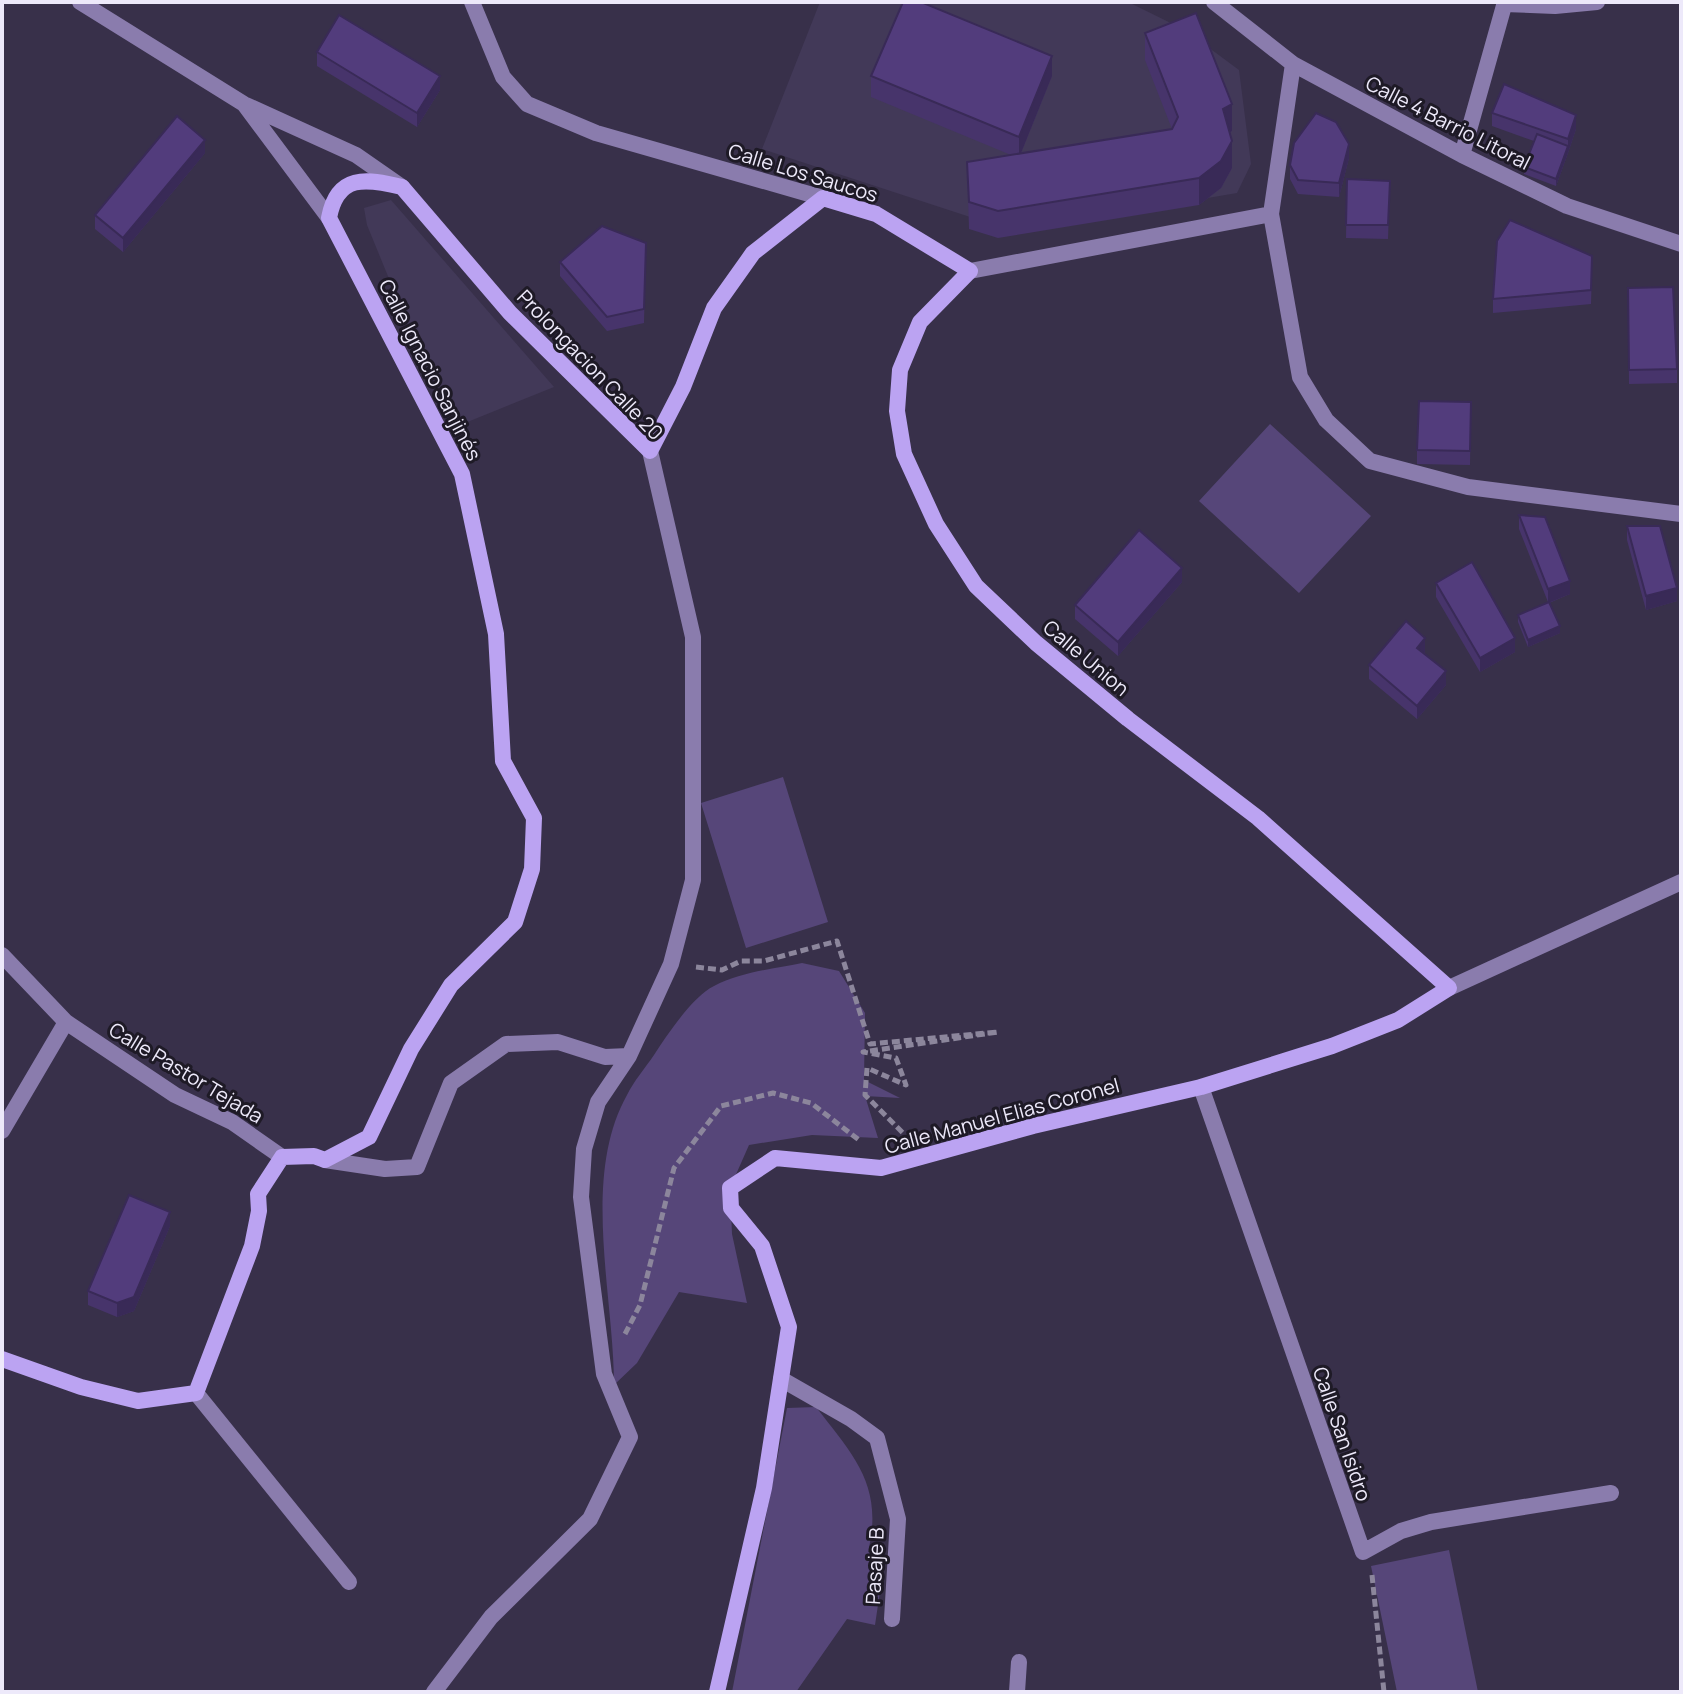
<svg xmlns="http://www.w3.org/2000/svg" width="1683" height="1694" viewBox="0 0 1683 1694" font-family="Manrope,sans-serif">
<rect width="100%" height="100%" fill="#38304a"/>
<!-- built -->
<path fill="#423958" d="M820,2H1128L1185,30L1239,70L1251,164L1237,193L1013,231L762,149Z
M391,200L554,387L460,425L408,325L367,225L364,208Z"/>
<!-- green -->
<path fill="#564679" d="M1270,424L1371,516L1299,593L1199,501Z
M783,777L828,922L746,948L701,803Z
M802,963L839,971L865,1013L864,1080L900,1098L865,1096L878,1138L812,1135L749,1145L730,1188L732,1234L747,1303L679,1292L637,1363L614,1385C614,1296 581,1177 627,1095C634,1081 645,1068 654,1055C667,1035 693,996 714,986C741,972 773,969 802,963Z
M816,1407C854,1456 884,1486 868,1552L885,1558L875,1625L847,1619L796,1692H732L787,1408Z
M1449,1550L1478,1692H1397L1371,1566Z"/>
<g fill="none" stroke-linecap="round" stroke-linejoin="round">
<!-- path -->
<path stroke="#8c869c" stroke-width="5" stroke-dasharray="8 4" stroke-linecap="butt" d="M696,967L722,970L741,961H764L837,941L870,1044L998,1032L863,1052L896,1058L906,1085L867,1068L865,1095L904,1134
M625,1334L640,1305L674,1168L721,1106L773,1093L811,1103L859,1140
M1372,1575L1384,1692"/>
<!-- lane -->
<path stroke="#8a7cad" stroke-width="16" d="M1017,1692L1019,1662"/>
<!-- street -->
<path stroke="#8a7cad" stroke-width="16" d="M80,2L244,104L329,218
M472,2L503,77L527,104L596,133L823,198
M1214,2L1293,64L1462,155L1567,206L1681,244
M1504,4L1555,6L1597,2
M1293,64L1271,214L1300,377L1326,420L1370,461L1468,487L1681,514
M246,105L356,155L402,187
M1462,155L1505,2
M970,271L1271,214
M2,955L66,1022L175,1095L232,1122L282,1157
M1449,988L1681,882
M1201,1087L1363,1552L1401,1531L1431,1522L1611,1493
M2,1131L66,1022
M325,1160L385,1169L417,1167L451,1083L506,1044L558,1042L605,1057L629,1056
M781,1379L851,1419L877,1438L898,1519L892,1619
M196,1393L349,1582
M434,1692L491,1617L590,1519L630,1437L604,1374L581,1197L584,1149L598,1102L629,1056L671,964L693,880V637L650,451"/>
<!-- secondary -->
<path stroke="#bba3f2" stroke-width="16" d="M2,1359L81,1387L138,1401L196,1393L252,1246L259,1211L258,1194L282,1157L314,1156L325,1160L369,1137L411,1049L451,985L515,922L532,869L534,818L503,761L496,634L462,474L329,218C337,174 366,178 402,187L510,313L650,451L683,387L714,308L753,253L823,198L876,214L970,271L920,322L900,370L897,411L904,454L936,524L976,586L1036,643L1128,719L1258,818L1449,988L1398,1020L1332,1046L1201,1087L1033,1126L881,1168L775,1158L730,1188L731,1208L762,1246L789,1327L764,1488L717,1692"/>
</g>
<!-- wall -->
<path fill="#47346b" d="M1145,33L1232,131L1229,132L1232,168L1221,188L1199,205L998,238L969,229L967,162L1011,155L871,97V76H1052L1021,153L1172,129L1145,60Z
M317,52L440,90L417,127L317,66Z
M1492,113L1576,129L1568,153L1556,186L1524,174V167L1534,141L1492,126Z
M205,153L123,252L95,229V215Z
M1349,158L1339,197L1298,194L1290,179V165Z
M1347,179L1390,181L1388,239L1346,238Z
M646,243L644,323L607,331L560,276V262Z
M1592,269L1591,304L1493,313V299Z
M1628,288L1677,369V383L1629,384Z
M1471,402L1470,465L1417,464V450Z
M1519,515L1570,594L1549,603L1560,633L1528,647L1518,622V615L1548,602L1519,529Z
M1627,526L1677,601L1646,610L1627,540Z
M1182,582L1118,656L1075,619V605Z
M1436,583L1515,652L1480,672L1436,597Z
M1425,652L1424,653L1446,685L1417,719L1369,679V665Z
M170,1226L134,1311L117,1317L88,1305V1291Z"/>
<!-- shaded-wall -->
<path fill="#392a57" d="M1052,56V76L1019,158V137Z
M440,76V90L417,127V113Z
M1232,104V131L1223,136V109Z
M1576,115V129L1568,153L1556,186V179L1568,146V139Z
M205,140V153L123,252V238Z
M1232,141V168L1221,188L1199,205V178Z
M1349,144V158L1339,197V183Z
M1182,568V582L1118,656V642Z
M1570,581V594L1548,603V589Z
M1677,588V601L1646,610V596Z
M1560,626V633L1528,647V640Z
M1425,638V652L1417,661V648Z
M1515,638V652L1480,672V658Z
M1446,671V685L1417,719V706Z
M170,1212V1226L134,1311L117,1317V1303Z"/>
<!-- building -->
<path fill="#523c7c" stroke="#392a57" stroke-width="2" d="M903,2H921L1052,56L1019,137L871,76Z
M1196,13L1232,104L1223,109L1232,141L1221,161L1199,178L998,211L969,202L967,162L1172,129L1178,117L1145,33Z
M339,15L440,76L417,113L317,52Z
M1504,84L1576,115L1568,139L1492,113Z
M1316,113L1336,122L1349,144L1339,183L1298,180L1290,165L1294,143Z
M177,116L205,140L123,238L95,215Z
M1537,134L1568,146L1556,179L1524,167Z
M1347,179L1390,181L1388,225H1346Z
M1510,220L1592,256L1591,290L1493,299L1497,241Z
M602,226L646,243L644,309L607,317L560,262Z
M1673,287L1677,369L1629,370L1628,288Z
M1419,401L1471,402L1470,451L1417,450Z
M1519,515L1545,517L1570,581L1548,589Z
M1627,526H1660L1677,588L1646,596Z
M1139,530L1182,568L1118,642L1075,605Z
M1472,562L1515,638L1480,658L1436,583Z
M1549,602L1560,626L1528,640L1518,615Z
M1406,621L1425,638L1417,648L1446,671L1417,706L1369,665Z
M129,1195L170,1212L134,1297L117,1303L88,1291Z"/>
<g text-anchor="middle" stroke-width="6" stroke-linejoin="round" paint-order="stroke">
<!-- street labels -->
<g font-size="20" fill="#ede9fa" stroke="#1e1a26">
<text transform="translate(1448 123) rotate(27)" y="7">Calle 4 Barrio Litoral</text>
<text transform="translate(803 173) rotate(17)" y="7">Calle Los Saucos</text>
<text transform="translate(590 365) rotate(46)" y="7">Prolongacion Calle 20</text>
<text transform="translate(430 370) rotate(63)" y="7">Calle Ignacio Sanjinés</text>
<text transform="translate(1086 658) rotate(40)" y="7">Calle Union</text>
<text transform="translate(186 1073) rotate(31)" y="7">Calle Pastor Tejada</text>
<text transform="translate(1002 1116) rotate(-15)" y="7">Calle Manuel Elias Coronel</text>
<text transform="translate(1342 1434) rotate(71)" y="7">Calle San Isidro</text>
<text transform="translate(875 1566) rotate(-87)" y="7">Pasaje B</text>
</g>
</g>
<!-- border -->
<rect width="1683" height="1694" fill="none" stroke="#ede9fa" stroke-width="8"/>
</svg>
